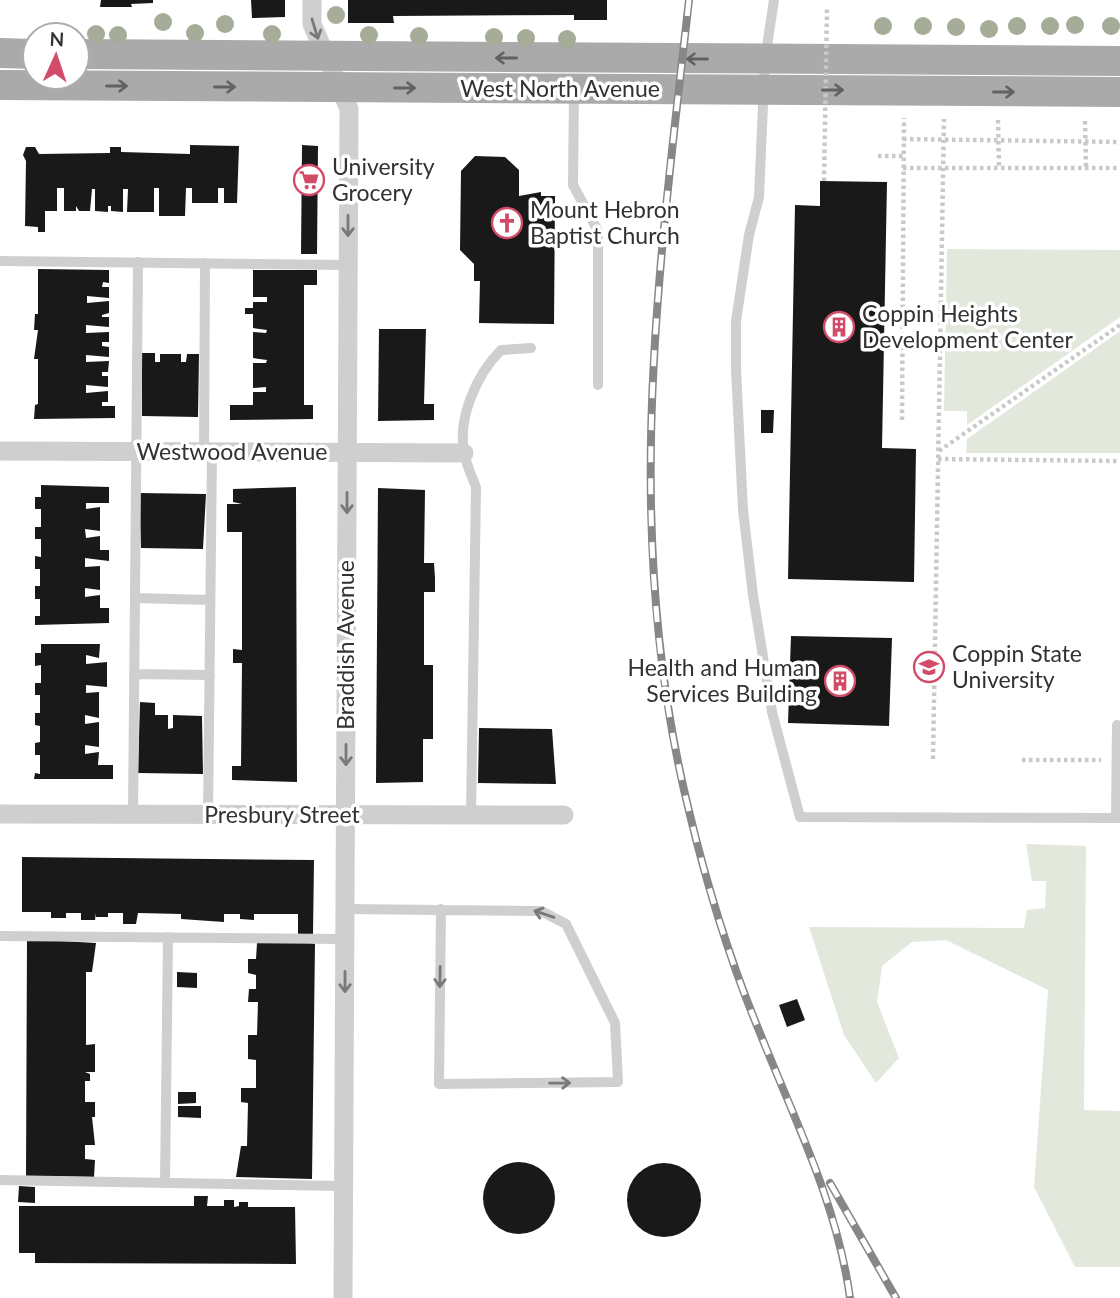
<svg xmlns="http://www.w3.org/2000/svg" width="1120" height="1298" viewBox="0 0 1120 1298" font-family="Lato,sans-serif">
<rect width="100%" height="100%" fill="#fff"/>
<!-- green -->
<path fill="#e3e8dc" d="M947,249L1120,250V317L967,425V411H944Z
M1120,331V453H966L967,439Z
M1026,844L1086,846L1084,1110L1120,1111V1267H1075L1034,1187L1048,990L946,940L912,942L882,966L877,1002L899,1058L876,1083L844,1035L809,927L1024,928L1027,910L1045,908L1046,881H1032Z"/>
<!-- building -->
<path fill="#191919" d="M101,0H153V3L131,4L132,7H100Z
M251,0H285V17L252,18Z
M348,0H607V20H574V15L393,16L394,23H348Z
M190,145L239,146L237,203H224V188H218V203H192V188H186L185,216H159V188H154V212H127L128,189H123V212L111,211V206H108V212L95,211V189H92L90,211H79L76,206V211H64V188H57V211H45V232H38V227L25,226L26,161L23,155L26,147H35L39,154L110,153V147H121V152L190,154Z
M302,145L318,146L317,254H301Z
M475,156L505,157L519,170V196L541,192V196H555L554,324L479,323L480,281H474V264L460,250L461,171Z
M820,181L887,182L882,448L916,449L914,582L788,579L795,205L820,206Z
M38,269L109,270V283L103,282L102,287H109V298L87,296V303L109,301V313L102,315V317H109V327L86,325V333L109,332V342H102V346L109,347V357L86,355V362L109,361L108,372H102V376H108V387L86,385V393L108,391V402H102V406H115V418L34,419L35,405L38,404V359H34L38,330H34L35,314H38Z
M253,270H317V285H304V405H313V419L230,420V405H253V392H266V387L253,388V363H266L267,360L253,358V332L266,333L267,330L253,328V314H245V308H253V302H267V297H253Z
M379,329H426L424,404H434V420L378,421Z
M142,353H155V362H160V354H181V362H186L187,354H199L198,417L142,416Z
M761,410H774L773,433H761Z
M41,485L109,487V503H86V509L100,507V531L85,529L86,538L100,536V550H109V561L85,558V567L100,566V590L85,588V597L100,595V608H109V623L35,625V616H40V599H35V586H40V569H35V556L41,557V539H35V527H41V509H35V497H41Z
M296,487L297,782L232,780V766H241L242,663H233V649L242,650V532H227V504H242L233,502V489Z
M378,488L425,490L424,563H434L435,578V592H424V665H433V739H423V782L376,783Z
M139,493L206,494L203,549L141,548Z
M791,636L892,638L889,726L788,723Z
M41,644H100L99,658L86,655V664L107,662V687L86,685V693L99,692V718L85,715V724L99,722V747L85,745V754L99,752L98,765H113V779H34L35,773L40,774V755H35V743L40,742V726L35,725V713H40V695H35V683H41V665L35,666V653H41Z
M140,702L155,703V715H168V729L173,728V715L202,716L203,774L138,773Z
M479,728L552,729L556,784L478,783Z
M22,857L314,860L313,934H298V914H254V920L240,919V914H224V922L181,919V914L138,913L136,924H123V913H108V917H96V913L95,920H81V913H66V918H51V912H22Z
M27,939L96,943L92,972H86V1045L95,1044V1072H85L90,1074V1081H85V1102H95V1117H92L95,1145H85V1159L95,1160L94,1177L26,1176Z
M301,941L315,944L312,1179L236,1177L241,1146H247L248,1103L241,1102V1088H256V1060L248,1059V1035H257L258,1002H248L249,989H256V975L248,973V959H256L257,943Z
M177,972L197,973V988L177,987Z
M797,999L805,1020L787,1027L779,1005Z
M178,1092H196V1103L178,1104Z
M178,1106H201V1118L178,1117Z
M483 1198a36 36 0 1 1 72 0a36 36 0 1 1-72 0Z
M627 1200a37 37 0 1 1 74 0a37 37 0 1 1-74 0Z
M19,1186L35,1187V1203L18,1202Z
M194,1196H208L207,1206H224V1200H234V1207L239,1206V1202H248V1207H295L296,1264L35,1263V1253H19V1206H194Z"/>
<g fill="none" stroke-linecap="round" stroke-linejoin="round">
<!-- path -->
<path stroke="#c9c9c9" stroke-width="4.5" stroke-dasharray="3.5 3.5" stroke-linecap="butt" d="M998,120L999,168
M1085,121L1086,168
M903,139L1120,142
M878,156H903
M903,168H1120
M902,420L904,118
M939,451L1120,325
M938,459L1120,461
M933,759L944,119
M1022,760H1101"/>
<!-- service -->
<path stroke="#cfcfcf" stroke-width="10" d="M774,0L765,59L759,197L749,235L736,321V370L743,510L753,595L772,712L800,817L1120,818
M574,93L573,185L598,231V385
M0,261L348,265
M204,452L205,263
M135,598L210,600
M134,674L210,675
M133,815L138,262
M208,815L212,452
M471,815L476,487C472,477 467,466 465,456C456,421 476,375 501,350L531,348
M1116,818L1117,725
M345,909L541,911L566,924L615,1023L618,1082L439,1084L441,909
M0,936L345,939
M0,1180L344,1186
M165,1183L168,937"/>
<!-- minor -->
<path stroke="#cfcfcf" stroke-width="19" d="M312,0V24L349,109L343,1298
M0,451L464,453
M0,814L564,815"/>
<!-- primary -->
<path stroke="#aaa" stroke-width="30" d="M0,53L35,54
M77,54L1120,61
M0,85L1120,92"/>
<!-- rail casing -->
<g stroke="#878787" stroke-width="8">
<path id="rail" d="M689,0C658,275 621,536 689,811C707,886 730,961 760,1033C795,1121 837,1203 850,1298
M830,1183L896,1298"/>
</g>
<!-- rail -->
<use href="#rail" stroke="#fff" stroke-width="5" stroke-dasharray="16" stroke-linecap="butt"/>
<!-- path-bridge -->
<path stroke="#c9c9c9" stroke-width="4.5" stroke-dasharray="3.5 3.5" stroke-linecap="butt" d="M824,181L827,8"/>
</g>
<!-- trees -->
<g fill="#a5ac98">
<circle cx="336" cy="15" r="9"/>
<circle cx="163" cy="22" r="9"/>
<circle cx="225" cy="24" r="9"/>
<circle cx="1075" cy="25" r="9"/>
<circle cx="883" cy="26" r="9"/>
<circle cx="923" cy="26" r="9"/>
<circle cx="1017" cy="26" r="9"/>
<circle cx="1050" cy="26" r="9"/>
<circle cx="1111" cy="26" r="9"/>
<circle cx="956" cy="27" r="9"/>
<circle cx="989" cy="29" r="9"/>
<circle cx="195" cy="33" r="9"/>
<circle cx="96" cy="34" r="9"/>
<circle cx="272" cy="34" r="9"/>
<circle cx="118" cy="35" r="9"/>
<circle cx="369" cy="35" r="9"/>
<circle cx="419" cy="36" r="9"/>
<circle cx="494" cy="37" r="9"/>
<circle cx="526" cy="38" r="9"/>
<circle cx="567" cy="39" r="9"/>
</g>
<!-- one-way arrows -->
<defs><path id="oneway-shaft" d="M-6 0H5M1.5-3L5.5 0L1.5 3" fill="none" stroke-width="1.6" stroke-linecap="round" stroke-linejoin="round" transform="scale(1.75)"/></defs>
<g stroke="#797979">
<use href="#oneway-shaft" transform="translate(315 29) rotate(73)"/>
<use href="#oneway-shaft" transform="translate(348 226) rotate(90)"/>
<use href="#oneway-shaft" transform="translate(347 503) rotate(90)"/>
<use href="#oneway-shaft" transform="translate(346 755) rotate(90)"/>
<use href="#oneway-shaft" transform="translate(544 914) rotate(-161)"/>
<use href="#oneway-shaft" transform="translate(440 977) rotate(91)"/>
<use href="#oneway-shaft" transform="translate(345 982) rotate(90)"/>
<use href="#oneway-shaft" transform="translate(560 1083) rotate(-1)"/>
</g>
<g stroke="#626262">
<use href="#oneway-shaft" transform="translate(506 58) rotate(-180)"/>
<use href="#oneway-shaft" transform="translate(697 59) rotate(-180)"/>
<use href="#oneway-shaft" transform="translate(117 86)"/>
<use href="#oneway-shaft" transform="translate(225 87)"/>
<use href="#oneway-shaft" transform="translate(405 88)"/>
<use href="#oneway-shaft" transform="translate(833 90)"/>
<use href="#oneway-shaft" transform="translate(1004 92)"/>
</g>
<!-- icons -->
<defs>
<g id="supermarket-ring" transform="scale(1.575)"><circle r="9.5" fill="#fff" stroke="#d24b69" stroke-width="1.5"/><path d="M-6-5.5h2.5l.6 2H6L4.5 2H-2.5L-4.4-4H-6ZM-1.5 3.2a1.3 1.3 0 1 0 .1 0ZM3 3.2a1.3 1.3 0 1 0 .1 0Z" fill="#d24b69"/></g>
<g id="church-ring" transform="scale(1.575)"><circle r="9.5" fill="#fff" stroke="#d24b69" stroke-width="1.5"/><path d="M-1.2-6h2.4v3.5h3.3v2.4h-3.3V6h-2.4V-.1h-3.3v-2.4h3.3Z" fill="#d24b69"/></g>
<g id="building-ring" transform="scale(1.575)"><circle r="9.5" fill="#fff" stroke="#d24b69" stroke-width="1.5"/><path d="M-4-6H4V6H1V3H-1V6H-4ZM-2.5-4.3h1.7v1.8h-1.7ZM.8-4.3h1.7v1.8H.8ZM-2.5-1h1.7V.8h-1.7ZM.8-1h1.7V.8H.8Z" fill="#d24b69"/></g>
<g id="university-ring" transform="scale(1.575)"><circle r="9.5" fill="#fff" stroke="#d24b69" stroke-width="1.5"/><path d="M0-5L7-2L0 1L-7-2ZM-4 1L0 2.5L4 1V4Q0 6-4 4Z" fill="#d24b69"/></g>
</defs>
<g fill-rule="evenodd">
<use href="#supermarket-ring" x="309" y="180"/>
<use href="#church-ring" x="507" y="223"/>
<use href="#building-ring" x="839" y="327"/>
<use href="#university-ring" x="929" y="667"/>
<use href="#building-ring" x="840" y="681"/>
</g>
<g text-anchor="middle" stroke-width="7" stroke-linejoin="round" paint-order="stroke">
<!-- street labels -->
<g font-size="23" fill="#323232" stroke="#fff">
<text x="560" y="97">West North Avenue</text>
<text x="232" y="460">Westwood Avenue</text>
<text transform="translate(346 645) rotate(-90)" y="8">Braddish Avenue</text>
<text x="282" y="823">Presbury Street</text>
</g>
<!-- poi labels -->
<g font-size="23" fill="#323232" stroke="#fff" text-anchor="start">
<text x="332" y="175">University<tspan x="332" dy="26">Grocery</tspan></text>
<text x="530" y="218">Mount Hebron<tspan x="530" dy="26">Baptist Church</tspan></text>
<text x="862" y="322">Coppin Heights<tspan x="862" dy="26">Development Center</tspan></text>
<text x="952" y="662">Coppin State<tspan x="952" dy="26">University</tspan></text>
<text x="817" y="676" text-anchor="end">Health and Human<tspan x="817" dy="26">Services Building</tspan></text>
</g>
</g>
<!-- north arrow -->
<g transform="translate(56 56) rotate(3)"><circle r="33" fill="#ffffff" stroke="#adadad" stroke-width="2"/>
<path d="M0-5L12 26L0 18L-12 26Z" fill="#d24b69"/>
<text y="-10" font-size="19" font-weight="bold" text-anchor="middle" fill="#323232">N</text>
</g>
</svg>
